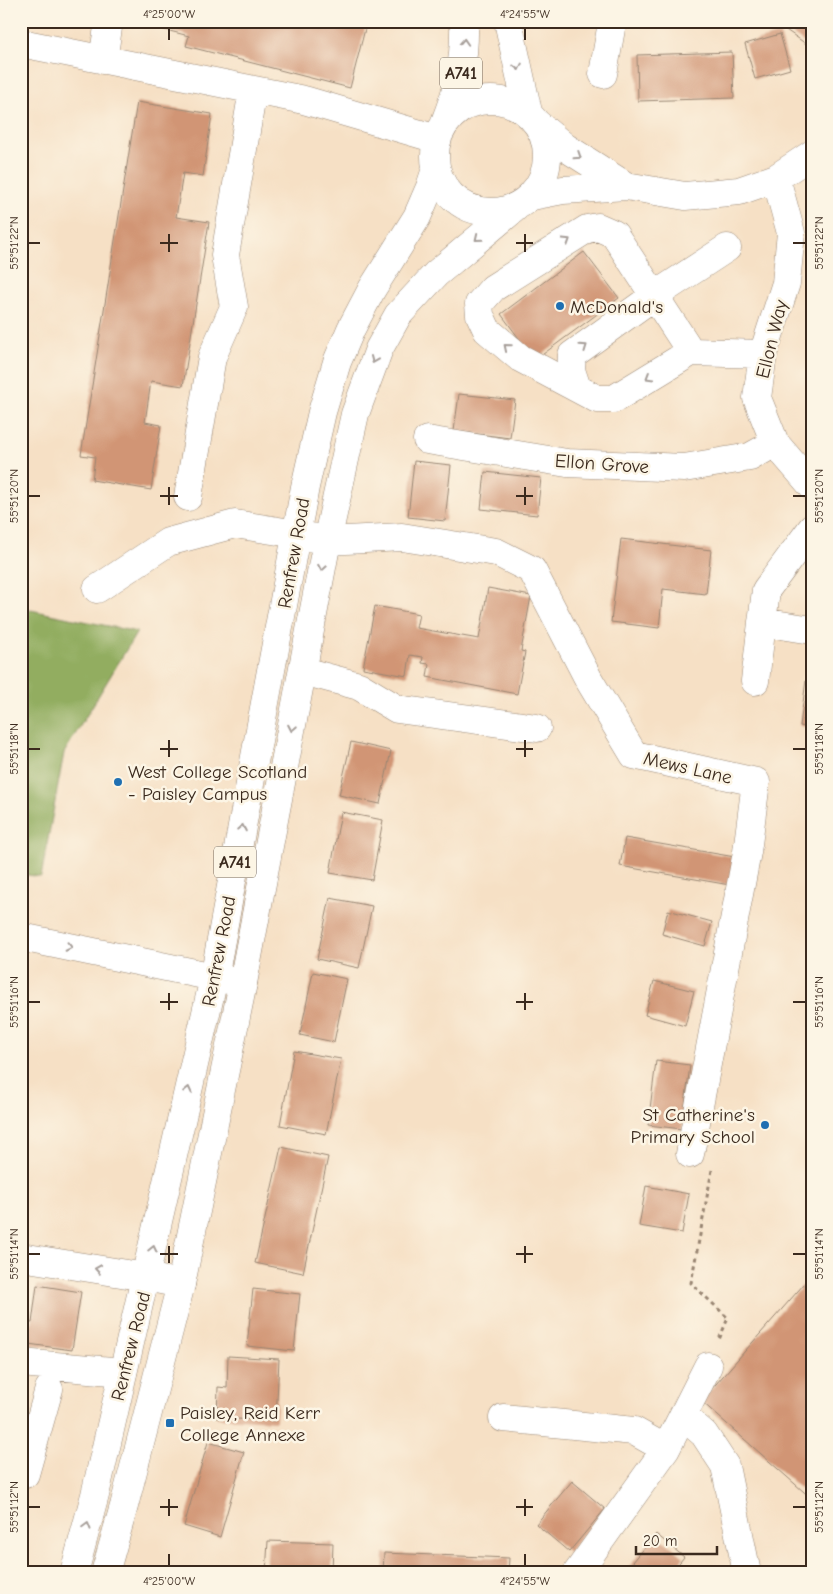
<svg xmlns="http://www.w3.org/2000/svg" width="833" height="1594" viewBox="0 0 833 1594" font-family="'Comic Neue',sans-serif">
<rect width="100%" height="100%" fill="#fcf5e5"/>
<filter id="ink" filterUnits="userSpaceOnUse"><feTurbulence type="fractalNoise" baseFrequency=".02" numOctaves="2"/><feDisplacementMap in="SourceGraphic" scale="10" xChannelSelector="R" yChannelSelector="G"/><feConvolveMatrix kernelMatrix="1 2 1 2 8 2 1 2 1" color-interpolation-filters="sRGB"/></filter>
<filter id="wash" filterUnits="userSpaceOnUse"><feTurbulence type="fractalNoise" baseFrequency=".0096" numOctaves="4" result="noise"/><feDisplacementMap in="SourceGraphic" scale="20" xChannelSelector="R" yChannelSelector="G"/><feGaussianBlur stdDeviation="1.12" result="paint"/><feColorMatrix in="noise" values="0 0 0 0 0 0 0 0 0 0 0 0 0 0 0 0 0 1.4 0 .05"/><feComposite in="paint" operator="in"/></filter>
<g filter="url(#wash)">
<rect width="100%" height="100%" fill="#f6e0c5"/>
<!-- forest -->
<path fill="#92ad60" stroke="#666c3f" d="M21,608L137,632L64,753L41,877L21,874Z"/>
<g id="blocks">
<!-- building -->
<path fill="#d19575" d="M155,21H367L350,88L186,46L189,36L154,27Z
M792,21H812V48L786,30Z
M780,34L790,69L755,79L745,44Z
M732,52L734,98L638,101L637,55Z
M137,102L212,114L203,176L183,173L176,217L209,222L183,386L151,381L145,422L161,425L151,490L92,480L95,457L81,455Z
M584,252L619,298L535,360L501,314Z
M459,394L515,400L510,438L454,431Z
M414,461L451,465L445,521L408,517Z
M485,472L541,478L537,515L481,509Z
M621,539L711,550L706,594L663,589L659,628L611,622Z
M488,588L531,596L521,651L525,652L517,694L427,677L429,664L422,663L423,657L410,655L407,676L363,668L375,606L419,614L416,628L479,639Z
M806,680H812V728L800,726Z
M351,742L391,751L380,804L339,795Z
M341,812L383,820L372,880L330,873Z
M625,838L735,857L730,885L620,866Z
M330,898L372,906L359,968L317,959Z
M668,910L712,922L705,946L662,934Z
M313,972L347,979L334,1042L300,1035Z
M654,981L694,991L685,1026L645,1015Z
M294,1051L341,1059L326,1134L280,1125Z
M656,1061L690,1065L682,1129L648,1125Z
M281,1147L328,1157L303,1273L255,1263Z
M646,1186L689,1194L682,1233L639,1226Z
M812,1275V1499L701,1401Z
M37,1285L81,1292L72,1350L21,1343V1322L32,1323Z
M253,1289L300,1294L294,1351L247,1346Z
M228,1356L279,1359L276,1421L217,1418L218,1387L227,1388Z
M208,1442L244,1452L220,1537L184,1526Z
M572,1481L605,1509L569,1552L536,1524Z
M656,1534L684,1557L671,1573H624Z
M268,1541L333,1543L332,1573H266Z
M384,1553L509,1558L508,1573H383Z"/>
</g>
</g>
<g filter="url(#ink)">
<use href="#blocks" fill-opacity="0" stroke="#988572" stroke-width="1"/>
<g fill="none" stroke-linecap="round" stroke-linejoin="round">
<!-- minor casing -->
<g stroke="#988572" stroke-width="29">
<path id="minor" d="M21,43L304,100L437,139
M103,60L109,21
M603,74L612,23L610,21
M540,126L565,147L626,186
M776,178L791,233L786,283L763,354L757,398L775,443L812,486
M532,196L563,190L626,186L685,196L739,191L776,178L812,154
M691,352L614,234L598,227L587,229L493,288L479,304L480,315L487,330L520,358L597,399H614L691,352L763,354
M577,388L571,370L572,355L654,296L727,248
M427,440L567,463L684,468L750,457L775,443
M188,497L212,357L234,307L225,255L253,90
M97,589L168,542L235,524L297,534L327,541L402,537L496,552L532,570L589,680L634,755L756,782L747,852L690,1154
M762,622L812,630
M303,671L359,686L397,709L537,728
M755,681L766,590L812,528
M21,937L243,983
M21,1257L146,1277L181,1284
M21,1363L123,1372
M683,1416L704,1434L725,1466L747,1573
M503,1418L634,1431L666,1449
M25,1474L49,1389
M577,1573L666,1449L708,1366"/>
</g>
<!-- major casing -->
<g stroke="#988572" stroke-width="29">
<path id="major" d="M508,21L528,112
M435 156a56 56 0 1 1 112 0a56 56 0 1 1-112 0Z
M445,122C459,86 465,61 464,21
M74,1573L95,1495L214,978L305,487L322,412L337,362L351,329L372,289L417,217L430,187L436,169
M105,1573L124,1506L181,1284L243,983L327,541L355,414L379,349L398,315L436,274L516,207"/>
</g>
<!-- path -->
<path stroke="#988572" stroke-width="3" stroke-dasharray="4 4" stroke-linecap="butt" d="M712,1170L691,1283L728,1318L718,1342"/>
<!-- minor -->
<use href="#minor" stroke="#fff" stroke-width="28"/>
<!-- major -->
<use href="#major" stroke="#fff" stroke-width="28"/>
</g>
<!-- one-way arrows -->
<defs><path id="oneway-chevron" d="M-2-3.5L2.5 0L-2 3.5" fill="none" stroke-width="1.6" stroke-linecap="round" stroke-linejoin="round" transform="scale(1.25)"/></defs>
<g stroke="#a79f9a">
<use href="#oneway-chevron" transform="translate(464 42) rotate(-87)"/>
<use href="#oneway-chevron" transform="translate(518 67) rotate(78)"/>
<use href="#oneway-chevron" transform="translate(578 156) rotate(33)"/>
<use href="#oneway-chevron" transform="translate(478 238) rotate(141)"/>
<use href="#oneway-chevron" transform="translate(567 241) rotate(-32)"/>
<use href="#oneway-chevron" transform="translate(507 347) rotate(-140)"/>
<use href="#oneway-chevron" transform="translate(584 347) rotate(-35)"/>
<use href="#oneway-chevron" transform="translate(374 360) rotate(113)"/>
<use href="#oneway-chevron" transform="translate(649 377) rotate(149)"/>
<use href="#oneway-chevron" transform="translate(322 568) rotate(100)"/>
<use href="#oneway-chevron" transform="translate(292 728) rotate(101)"/>
<use href="#oneway-chevron" transform="translate(242 828) rotate(-79)"/>
<use href="#oneway-chevron" transform="translate(69 947) rotate(12)"/>
<use href="#oneway-chevron" transform="translate(188 1090) rotate(-77)"/>
<use href="#oneway-chevron" transform="translate(153 1249) rotate(-77)"/>
<use href="#oneway-chevron" transform="translate(98 1269) rotate(-171)"/>
<use href="#oneway-chevron" transform="translate(87 1526) rotate(-74)"/>
</g>
</g>
<!-- ticks -->
<path fill="none" stroke="#3b2a1e" stroke-width="2" d="M169,28V40M525,28V40M169,234V252M525,234V252M28,243H40M160,243H178M516,243H533M793,243H806M169,487V505M525,487V505M28,496H40M160,496H178M516,496H533M793,496H806M169,740V757M525,740V757M28,749H40M160,749H178M516,749H533M793,749H806M169,993V1010M525,993V1010M28,1002H40M160,1002H178M516,1002H533M793,1002H806M169,1246V1263M525,1246V1263M28,1254H40M160,1254H178M516,1254H533M793,1254H806M169,1499V1516M525,1499V1516M28,1507H40M160,1507H178M516,1507H533M793,1507H806M169,1554V1566M525,1554V1566"/>
<!-- markers -->
<g fill="#1f6fb2" stroke="#fcf5e5" stroke-width="2">
<circle cx="560" cy="306" r="5"/>
<circle cx="118" cy="782" r="5"/>
<circle cx="765" cy="1125" r="5"/>
<rect x="165" y="1418" width="10" height="10" rx="2.5"/>
</g>
<g text-anchor="middle" stroke-width="5" stroke-linejoin="round" paint-order="stroke">
<!-- shield labels -->
<g fill="#fcf5e5" stroke="#75675a" stroke-width="1">
<rect x="440" y="57.5" width="42" height="31" rx="4"/>
<rect x="214" y="846.5" width="42" height="31" rx="4"/>
</g>
<g font-size="18" font-weight="bold" fill="#3b2a1e">
<text x="461" y="79">A741</text>
<text x="235" y="868">A741</text>
</g>
<!-- poi labels -->
<g font-size="19" fill="#3b2a1e" stroke="#fcf5e5" text-anchor="start">
<text x="570" y="313">McDonald's</text>
<text x="128" y="778">West College Scotland<tspan x="128" dy="22">- Paisley Campus</tspan></text>
<text x="755" y="1121" text-anchor="end">St Catherine's<tspan x="755" dy="22">Primary School</tspan></text>
<text x="180" y="1419">Paisley, Reid Kerr<tspan x="180" dy="22">College Annexe</tspan></text>
</g>
<!-- street labels -->
<g font-size="19" fill="#3b2a1e" stroke="#fcf5e5">
<text transform="translate(771 339) rotate(-76)" y="7">Ellon Way</text>
<text transform="translate(602 463) rotate(4)" y="7">Ellon Grove</text>
<text transform="translate(293 553) rotate(-80)" y="7">Renfrew Road</text>
<text transform="translate(688 767) rotate(13)" y="7">Mews Lane</text>
<text transform="translate(218 951) rotate(-79)" y="7">Renfrew Road</text>
<text transform="translate(130 1346) rotate(-76)" y="7">Renfrew Road</text>
</g>
</g>
<!-- margin -->
<rect width="833" height="1594" fill="none" stroke="#fcf5e5" stroke-width="55"/>
<!-- scale -->
<path d="M636 1546v8h81v-8" fill="none" stroke="#3b2a1e" stroke-width="2.5"/>
<text x="643" y="1546" font-size="15" fill="#3b2a1e" stroke="#fcf5e5" stroke-width="4" paint-order="stroke">20 m</text>
<rect x="28" y="28" width="778" height="1538" fill="none" stroke="#3b2a1e" stroke-width="2"/>
<g font-size="12" text-anchor="middle" fill="#3b2a1e">
<text x="169" y="18">4°25'00"W</text>
<text x="525" y="18">4°24'55"W</text>
<text transform="translate(14 243) rotate(-90)" y="4">55°51'22"N</text>
<text transform="translate(819 243) rotate(-90)" y="4">55°51'22"N</text>
<text transform="translate(14 496) rotate(-90)" y="4">55°51'20"N</text>
<text transform="translate(819 496) rotate(-90)" y="4">55°51'20"N</text>
<text transform="translate(14 749) rotate(-90)" y="4">55°51'18"N</text>
<text transform="translate(819 749) rotate(-90)" y="4">55°51'18"N</text>
<text transform="translate(14 1002) rotate(-90)" y="4">55°51'16"N</text>
<text transform="translate(819 1002) rotate(-90)" y="4">55°51'16"N</text>
<text transform="translate(14 1254) rotate(-90)" y="4">55°51'14"N</text>
<text transform="translate(819 1254) rotate(-90)" y="4">55°51'14"N</text>
<text transform="translate(14 1507) rotate(-90)" y="4">55°51'12"N</text>
<text transform="translate(819 1507) rotate(-90)" y="4">55°51'12"N</text>
<text x="169" y="1585">4°25'00"W</text>
<text x="525" y="1585">4°24'55"W</text>
</g>
</svg>
